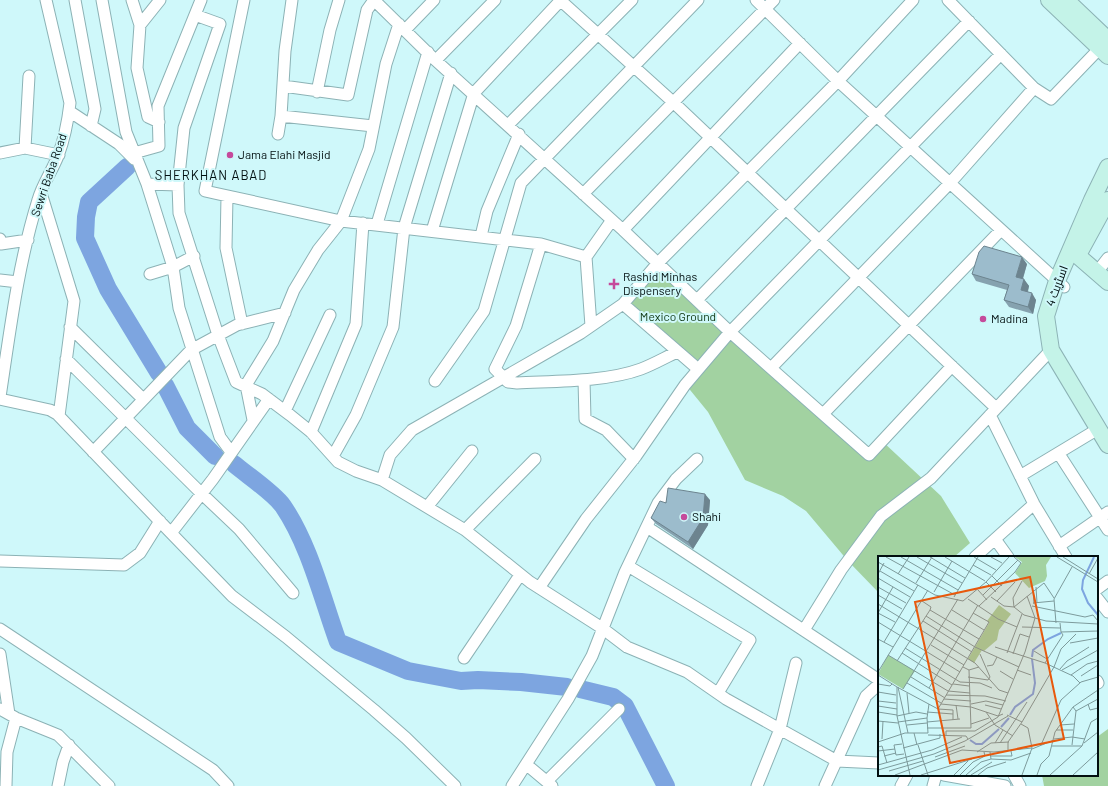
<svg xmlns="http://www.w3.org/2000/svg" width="1108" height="786" viewBox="0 0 1108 786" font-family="Barlow,Cairo,sans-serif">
<rect width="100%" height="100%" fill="#cff8fa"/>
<!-- green -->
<path fill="#a2d2a1" d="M657,264L729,332L697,368L625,302Z
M730,333L869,455L882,441L941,496L970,543L954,557H879V593L848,561L806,511L783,496L745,480L708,412L686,385Z
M1108,729V786H1044L1042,775H1097V737Z"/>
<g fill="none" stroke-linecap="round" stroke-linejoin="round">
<!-- river -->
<path stroke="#7da5e0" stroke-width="18" d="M127,167L89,202L86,217L85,238L108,289L159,373
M165,385L187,428L215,456
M234,464C247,475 274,493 283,506C310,546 322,598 338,642L408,671L461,681L478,680L521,682L567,687
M580,689L613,697L625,706L666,786"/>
<!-- street casing -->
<g stroke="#8cb2b5" stroke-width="13">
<path id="street" d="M75,0L95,109L91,126
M102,0L126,132L147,184L173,267L179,308L220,437L231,452
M132,0L140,25L137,68L148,117L159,122
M244,0L205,191L341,221L541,244L586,257
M374,0L433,58L623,230L730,332L869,455L952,366
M560,0L673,102L996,408
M756,0L838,81L1064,287
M948,0L1034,88L1051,99L1100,48
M195,15L220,24L184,128L178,185L179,213L218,335L236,382L262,394L290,415L311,432L338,462L356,471L382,480L465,530L530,582L602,628L627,647L687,672L726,699L837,761L879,763
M140,25L160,0
M405,30L434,0
M436,60L495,0
M283,86L348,95L367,10L374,0
M317,92L330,30L339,0
M69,111L119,144L134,159
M281,116L373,126
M508,125L632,0
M278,134L281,116L285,51L292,0
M25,148L29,76
M0,153L25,148L59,155
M134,153L159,146L158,106L201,0
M147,184L178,185
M41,193L74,301L59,416
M583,194L774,0
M227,196L226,248L242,324
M377,224L428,52
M623,230L800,43
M432,231L474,93L561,0
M481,236L487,211L519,134
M0,239L1,244L28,240
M541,244L516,326L495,369L508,382L517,383C554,381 606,382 641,369C654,364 666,357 677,352
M1097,272L1108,258
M150,274L173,267L194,256
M0,280L18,282
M697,300L969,21
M623,304L698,369
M591,326L586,257L612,220
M70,327L143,399
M66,359L201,493L239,529L293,593
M771,368L950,183L1034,88
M584,380L585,419L606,430L634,459
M435,381L484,311L521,183L698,0
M0,397C10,331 18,264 38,200C42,185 52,171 58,156C64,140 68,120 70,103L46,0
M0,399L50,410L57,414L171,533L213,479L269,399
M285,411L330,315
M823,414L1001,230
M990,415L1034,504L1066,557
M253,420L246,385L273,341L294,290L318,250L341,221L369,149L386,64L399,24
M311,432L356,324L363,223
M93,452L191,350L237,325L285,313
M1059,454L1108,530
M333,456L356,415L393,327L404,228L451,73
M1020,476L1098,429
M382,480L390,455L412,430L581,333L623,304L657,264L838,81L913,0
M427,507L472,451
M647,527L879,680
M465,530L535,459
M171,533L232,596L286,637L374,710L406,738L455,786
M995,539L1008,557
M1059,546L1108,512
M975,557L1034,504
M0,561L124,565L140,553L160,521
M628,566L750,640L718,693
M539,588L586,519L636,456L685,385L730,332L1001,54
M1097,589L1108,581
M1097,598L1108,612
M0,629L213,770L228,786
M804,630L841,570L881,516L931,478L1051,350
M0,654L9,714
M464,658L520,575
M1097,681L1098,683
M0,709L16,718L58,735L109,786
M527,765L552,786
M944,775L1005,786
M1014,775L1020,786
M547,781L619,709
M6,786L7,752L16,718
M58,786L63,762L69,745
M512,786L568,699L592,656L625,572L658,503L676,479L697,459
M757,786L780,729L796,663
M825,786L866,696L879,684
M901,786L907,775
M933,786L936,775"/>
</g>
<!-- secondary casing -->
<g stroke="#8cb2b5" stroke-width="18">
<path id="secondary" d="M1049,0L1108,56
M1066,0L1108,40
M1108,167L1092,200L1057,281L1046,316L1051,350L1108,445
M1078,255L1108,200
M1078,256L1108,282"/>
</g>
<!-- street -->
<use href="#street" stroke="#fff" stroke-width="11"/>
<!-- secondary -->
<use href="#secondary" stroke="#c4f3e8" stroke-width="16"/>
</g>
<!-- wall -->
<path fill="#86a2af" d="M1027,264L1023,279L1029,286L1028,292L1036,300L1033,314L1009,307L1004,300L1007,290L976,281L972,274Z
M710,500L708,525L693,549L656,524L651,518L666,503Z"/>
<!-- shaded-wall -->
<path fill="#6d848f" d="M1022,257L1027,264L1021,284L1016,277Z
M1024,279L1029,286L1026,297L1021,290Z
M1032,293L1036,300L1033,314L1028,307Z
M705,494L710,500L708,525L693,549L688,542Z"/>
<!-- building -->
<path fill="#9cbccc" stroke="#6d848f" d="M984,246L1022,257L1016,277L1024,279L1021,290L1032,293L1028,307L1004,300L1009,285L972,274L979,252Z
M668,488L705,494L703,518L688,542L651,518L660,501L666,503Z"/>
<!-- markers -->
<g fill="#c54a9b" stroke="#cff8fa" stroke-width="1.5">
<circle cx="230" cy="155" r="4"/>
<path d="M612 278h4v4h4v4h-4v4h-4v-4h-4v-4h4z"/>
<circle cx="983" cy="319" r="4"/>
<circle cx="684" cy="517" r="4"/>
</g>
<g text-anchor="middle" stroke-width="4" stroke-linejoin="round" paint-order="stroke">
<!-- poi labels -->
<g font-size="12" fill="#020f10" stroke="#cff8fa" text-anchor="start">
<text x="238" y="159">Jama Elahi Masjid</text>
<text x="623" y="281">Rashid Minhas<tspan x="623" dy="14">Dispensery</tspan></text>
<text x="991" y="323">Madina</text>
<text x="692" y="521">Shahi</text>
</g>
<!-- street labels -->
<g font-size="12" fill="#020f10" stroke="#cff8fa">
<text transform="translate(49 175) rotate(-71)" y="4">Sewri Baba Road</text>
<text transform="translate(1057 286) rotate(-70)" y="4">اسٹریٹ 4</text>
</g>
<!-- park labels -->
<g font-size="12" fill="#0e3611" stroke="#cff8fa">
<text x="678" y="321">Mexico Ground</text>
</g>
<!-- neighbourhood labels -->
<g font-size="13" letter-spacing="1" fill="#020f10" stroke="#cff8fa">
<text x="211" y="180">SHERKHAN ABAD</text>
</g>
</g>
<!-- overview -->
<g transform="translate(878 556)">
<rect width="220" height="220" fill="#cff8fa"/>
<path d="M137,1H173L168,9L169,20L167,25L151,32L137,17L144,6ZM121,49L133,58L121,74L119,84L106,95L104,94L96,107L90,103L111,67L109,65ZM10,99L37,115L25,133L0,118Z" fill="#a2d2a1"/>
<path fill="none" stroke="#7da5e0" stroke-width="2" d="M216,1L205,24L204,33L210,47L220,59M154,101L155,94L170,83L183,77M132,159L137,151L155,138L157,127L154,103M123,171L131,162M92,184L98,188H104L121,173"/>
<path fill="none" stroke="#7d9b9c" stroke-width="1" d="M8,1L77,39M23,1L80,34M39,1L84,27M52,1L87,22M67,1L107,25M96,1L118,14M113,1L124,7M179,1L220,26M185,1L220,23M0,6L57,39L85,45L108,26L131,1M95,9L113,19M2,15L36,35M0,18L6,7M20,18L31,1M211,18L220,2M114,20L124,30M0,22L32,41M108,26L118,36M38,27L54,1M0,31L28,47M158,31L159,47M100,34L109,44M155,34L156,48M56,36L74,5M0,39L24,53M105,39L140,4M76,41L100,1M113,41L126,50L136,51L146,59L168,65L220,68M90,43L120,63L139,71M119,45L137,26M155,47L176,45M0,48L97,107L121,134L130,137M101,50L137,16L143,7L136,1M154,50L207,61L215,59L220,65M136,51L166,27L176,42M136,51L135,42L144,25M52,54L101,83M74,54L106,74M0,57L15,31M0,57L17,66M48,60L97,91L141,111M45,65L94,96M0,66L82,116M178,67L176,43L194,11M182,67L183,76L220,75M144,71L182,72M0,83L15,91M6,86L40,29M192,87L220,82M53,89L86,109M117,91L167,107L195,120L202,127M27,92L82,126L102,127L114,132M156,95L169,103M24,97L74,129M129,97L144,58M135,98L142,78L151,81M10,99L70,135L92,137M19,105L52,54L53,51L44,45M167,107L185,79L183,76M109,110L115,109L119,101M85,111L91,114L101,111M182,113L189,105L211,91M139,114L153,119M184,114L220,94M122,115L135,123M0,116L50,34M0,119L19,131V160L32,219M193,119L209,108L220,105M203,120L220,109M33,121L67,142M90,121L110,124L112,121L102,98M29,127L63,147M0,128L12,130L14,128M75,128L91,130M19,131L60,153L75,154V164M20,131L30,177M51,132L100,49M25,133L80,43M0,136L18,139M29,137L31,157M68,139L107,140L128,145M66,143L93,145M0,145L18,147M63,148L93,151L120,160L125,158M93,148L108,145L125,149M210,148L212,154L220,152M78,149L80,163M107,149L123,153M0,150L19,153M60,153L111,66L95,57M198,155L220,143M0,156L19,159M49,156L75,158M108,156L117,169L135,180M129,159L144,166L130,186V195M19,160L38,156L49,158M0,165L20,167M20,166L49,162M49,166L82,163M144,166L176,111L183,93L198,78M93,168L111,162M143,168L150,172L154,192M29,169L49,167M182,169L196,168M49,172H93L91,114M178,174H195M36,177L39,189M50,179L88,180L90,183M68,179V175H97L120,161L147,96L157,62L149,40M4,183L5,165M176,183L194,181L207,183M0,186L27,177H50L49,162L51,148M117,187L125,174M122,187L149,146M206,187L220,176M24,188L16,189L18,199L26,198M40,189L50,219M163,189L183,144L203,126L220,121M194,189L198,155L195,151M174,190H204M0,191L4,190L9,207M25,192L62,182V178M154,193L176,184M0,195L17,193M99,196L113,187L131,186M112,196L113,203L133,204L153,197M6,200L18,197M112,200H134L133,195M57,201L87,190M0,209L54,194L84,181M0,214L56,198L87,185L130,160M11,215L45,205M17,219L84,194L116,196L154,192L144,219M43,219L94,203M76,219L90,205M82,219L95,206L107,200L106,196M88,219L103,206L113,203M93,219L114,206M100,219L109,212L128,206M159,219L163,208L171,200L177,176L182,169L195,151L220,134M172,219L204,190L213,166L220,162M195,219L220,196"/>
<path fill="#e8590c" fill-opacity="0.15" stroke="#e8590c" stroke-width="2" d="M152,21L186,183L72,207L37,46Z"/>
<rect width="220" height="220" fill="none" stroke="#020f10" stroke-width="2"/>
</g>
</svg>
